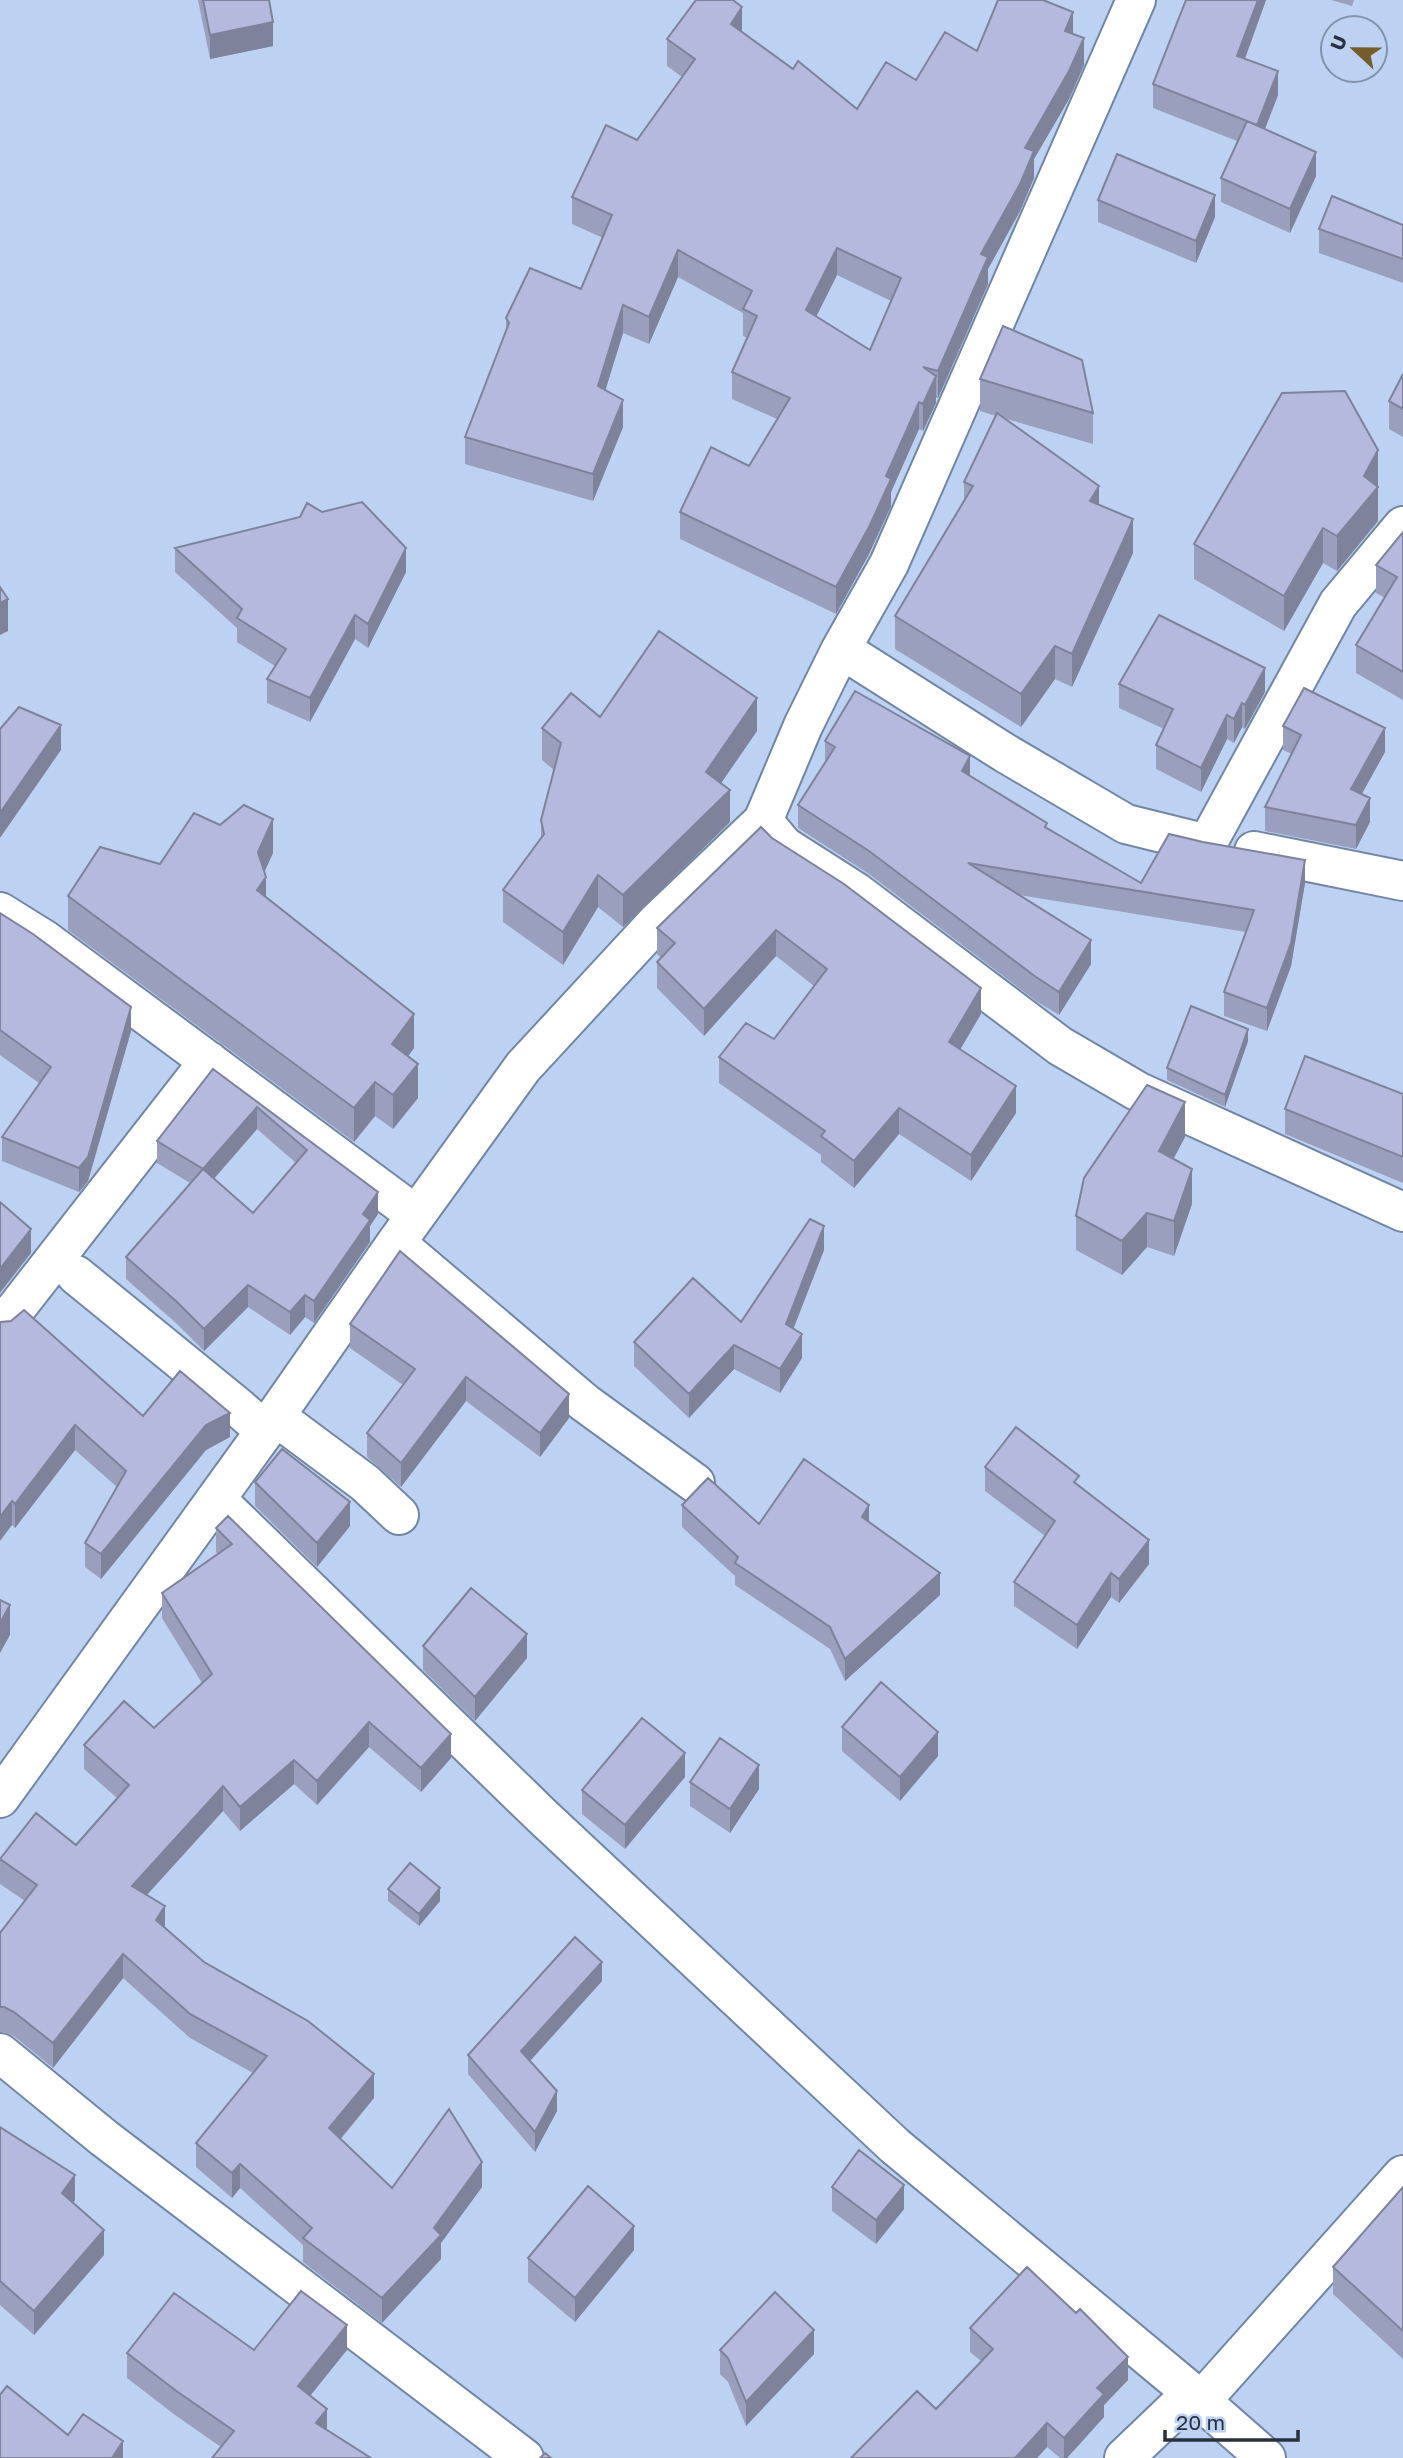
<svg xmlns="http://www.w3.org/2000/svg" width="1403" height="2458" viewBox="0 0 1403 2458" font-family="'Golos Text',sans-serif">
<rect width="100%" height="100%" fill="#bdd2f3"/>
<g fill="none" stroke-linecap="round" stroke-linejoin="round">
<!-- minor casing -->
<g stroke="#7286a4" stroke-width="42">
<path id="minor" d="M841,649L1005,753L1126,824L1207,844L1338,604L1403,526
M763,821L784,846L856,892L1060,1046L1137,1091L1403,1212
M1254,851L1403,881
M0,912L45,940L416,1215
M396,1243L585,1403L695,1483
M76,1275L239,1408L265,1431
M3,1325L209,1061
M275,1416L365,1483L399,1515
M216,1499L542,1816L895,2146L1192,2393
M0,1798L265,1431L396,1243L523,1067L657,922L763,821L803,726L841,649L889,564L1136,0
M0,2053L104,2138L524,2458
M1201,2401L1403,2175
M1124,2458L1192,2393L1266,2458"/>
</g>
<!-- minor -->
<use href="#minor" stroke="#fff" stroke-width="38"/>
</g>
<!-- wall -->
<path fill="#9b9fbe" fill-rule="evenodd" d="M198,0H269L273,46L210,59Z
M1186,0H1266L1245,59L1278,95L1265,129L1316,176L1290,233L1221,202V178L1237,141L1153,108V84Z
M1331,0H1354L1352,6Z
M742,32L793,69L857,109L977,51L1073,34L1084,65L1069,99L1034,159V178L1020,211L988,269V284L938,398H936V403L923,431L919,429L891,492V506L869,554L836,614L680,539V512L749,466L777,419L732,399V372L747,338L743,336V313L678,277L649,344L623,333L605,391L623,427L593,501L465,464V437L506,332V318L581,289L603,238L572,224V197L637,140L682,77L667,66V39ZM837,275L891,301L870,350L816,316Z
M1098,200L1215,217L1196,263L1098,222Z
M1403,225V283L1319,253V229Z
M1403,374V437L1389,429V401Z
M980,379L1093,413V444L1003,418L1099,505L1133,553L1072,687L1055,679L1021,727L895,649V616L964,501V482L996,416L980,411Z
M1378,485V521L1337,571L1323,563L1284,631L1194,579V544Z
M1403,532V700L1356,673V645L1385,598L1376,593V565Z
M175,548L406,572L368,648L355,639L310,722L267,703V679L275,666L237,642V628L175,572Z
M1119,684L1265,692L1245,729L1242,727L1234,743L1227,739L1201,792L1156,769V745L1164,729L1119,708Z
M600,717L757,731L721,783L730,822L623,927L598,907L563,965L503,922V890L541,838V820L554,770L542,760V728Z
M1283,726L1385,752L1362,794L1370,822L1356,849L1265,831V807L1292,754L1283,750Z
M825,741L970,776L1047,829L1141,883H1305L1291,966L1267,1031L1224,1016V992L1246,932L1019,895L1091,964L1059,1015L1036,1001L869,874L798,828V805L825,763Z
M772,838L981,1014L960,1050L1016,1113L971,1181L899,1134L854,1188L821,1162V1155L719,1083V1057L774,1039L814,986L776,956L704,1036L657,988V962L661,958L657,954V928Z
M273,853L264,872L266,897L414,1048L408,1056L418,1098L393,1129L375,1116L354,1142L68,930V896L160,864Z
M0,913L131,1031L88,1181L79,1192L2,1161V1137L39,1083L0,1055Z
M1248,1041L1225,1107L1167,1080V1068Z
M213,1069L378,1192V1214L370,1226V1242L314,1323L305,1317L290,1335L248,1307L204,1351L177,1324L126,1279V1257L190,1183L157,1163V1141ZM257,1129L296,1163L253,1213L214,1179Z
M1403,1094V1183L1285,1134V1109Z
M1185,1137L1173,1159L1192,1204L1174,1256L1147,1247L1122,1275L1076,1250V1216Z
M824,1250L793,1328L802,1358L780,1393L734,1369L689,1418L634,1366V1342L741,1322Z
M0,1322L143,1416L230,1437L206,1450L101,1579L85,1567V1543L117,1487L75,1450L15,1528L12,1525Z
M350,1324L569,1418L540,1457L466,1401L401,1487L367,1457V1433L403,1385L350,1348Z
M985,1467L1079,1485L1149,1564L1119,1603L1111,1597L1077,1649L1014,1606V1582L1045,1536L985,1491Z
M255,1482L350,1526L317,1567L255,1506Z
M682,1505L759,1524L869,1522L940,1595L845,1681L830,1649L735,1585V1576L682,1527Z
M216,1528L451,1758L421,1792L369,1747L317,1805L294,1784L240,1831L223,1811L147,1895L165,1928L204,1962L374,2098L341,2139L392,2188L482,2187L441,2243V2259L382,2323L303,2262V2245L240,2188L232,2198L196,2167V2143L253,2073L190,2038L123,1978L53,2068L14,2036L4,2032H0V1933L25,1901L0,1884V1859L76,1845L117,1798L84,1769V1745L154,1728L202,1683L162,1618V1593L218,1554L216,1552Z
M423,1646L527,1658L475,1721L423,1670Z
M842,1727L938,1756L900,1801L842,1751Z
M685,1777L625,1849L582,1814V1790Z
M690,1782L759,1789L730,1833L690,1806Z
M388,1889L440,1901L419,1926L388,1901Z
M602,1981L530,2061L557,2111L535,2152L468,2074V2055Z
M0,2127L75,2200L73,2203L104,2255L34,2335L0,2305Z
M832,2187L904,2209L876,2244L832,2211Z
M1403,2187V2359L1333,2294V2267Z
M634,2250L575,2322L528,2282V2258Z
M970,2328L1128,2380L1104,2405V2417L1067,2458H1060L1047,2447L1037,2458H851L936,2409L981,2361L970,2352Z
M254,2350H347L221,2447L175,2415L127,2378V2353Z
M720,2350L814,2354L746,2426L728,2382L720,2374Z"/>
<!-- shaded-wall -->
<path fill="#7e829b" d="M1258,0H1266L1237,80V56Z
M742,7V35L731,24Z
M1073,12V39L1065,31Z
M273,22V46L210,59V35Z
M1084,38V65L1069,99L1034,159V178L1020,211L988,269V284L938,398V371L981,254L1025,148Z
M1278,71V95L1257,149V125Z
M1316,152V176L1290,233V209Z
M1215,195V217L1196,263V241Z
M837,248V275L806,337V310Z
M678,250V277L649,344V317Z
M623,305V333L598,414V386Z
M936,376V403L923,431V404Z
M623,400V427L593,501V474Z
M919,402V429L891,492V506L869,554L836,614V587Z
M1378,450V485L1376,489L1378,487V521L1337,571V536L1364,476Z
M1099,486V519L1090,501Z
M1133,519V553L1072,687V654Z
M1323,528V563L1284,631V596Z
M406,548V572L368,648V624Z
M8,599V631L0,635V603Z
M355,615V639L310,722V698Z
M1055,646V679L1021,727V694Z
M1265,668V692L1245,729V705Z
M757,698V731L706,805V772Z
M1242,703V727L1234,743V719Z
M1227,715V739L1201,792V768Z
M61,725V750L0,838V813Z
M1385,728V752L1351,813V789Z
M970,756V779L962,771Z
M730,790V822L623,927V895Z
M1370,798V822L1356,849V825Z
M273,819V853L258,886V852Z
M1305,860V883L1291,966L1267,1031V1008Z
M598,875V907L563,965V932Z
M266,877V911L257,890Z
M776,930V956L704,1036V1009Z
M1091,940V964L1059,1015V992Z
M981,988V1014L949,1068V1042Z
M131,1007V1031L88,1181L79,1192V1168Z
M414,1014V1048L392,1078V1044Z
M1248,1029V1041L1225,1107V1095Z
M418,1064V1098L393,1129V1095Z
M375,1082V1116L354,1142V1108Z
M1016,1086V1113L971,1181V1155Z
M1185,1102V1137L1159,1186V1151Z
M257,1107V1129L203,1191V1169Z
M899,1108V1134L854,1188V1161Z
M1192,1169V1204L1174,1256V1221Z
M378,1192V1214L370,1226V1242L314,1323V1301L363,1214Z
M1147,1213V1247L1122,1275V1241Z
M824,1226V1250L786,1348V1324Z
M31,1229V1253L0,1293V1269Z
M248,1285V1307L204,1351V1329Z
M305,1295V1317L290,1335V1312Z
M802,1334V1358L780,1393V1369Z
M734,1345V1369L689,1418V1394Z
M466,1377V1401L401,1487V1463Z
M569,1394V1418L540,1457V1433Z
M230,1413V1437L206,1450L101,1579V1554L206,1425Z
M75,1425V1450L15,1528V1504Z
M12,1501V1525L0,1541V1517Z
M350,1502V1526L317,1567V1543Z
M869,1505V1527L862,1517Z
M1149,1540V1564L1119,1603V1579Z
M940,1573V1595L845,1681V1659Z
M1111,1573V1597L1077,1649V1625Z
M10,1605V1635L0,1653V1623Z
M527,1634V1658L475,1721V1697Z
M369,1722V1747L317,1805V1781Z
M938,1732V1756L900,1801V1777Z
M451,1734V1758L421,1792V1768Z
M685,1753V1777L625,1849V1825Z
M294,1760V1784L240,1831V1807Z
M759,1765V1789L730,1833V1809Z
M223,1786V1811L132,1911V1886Z
M440,1888V1901L419,1926V1914Z
M165,1906V1930L156,1920Z
M123,1954V1978L53,2068V2043Z
M602,1962V1981L521,2071V2051Z
M374,2074V2098L329,2152V2128Z
M557,2091V2111L535,2152V2132Z
M482,2162V2187L441,2243V2259L382,2323V2298Z
M240,2164V2188L232,2198V2173Z
M75,2175V2200L62,2217V2193Z
M904,2185V2209L876,2244V2220Z
M634,2226V2250L575,2322V2298Z
M104,2230V2255L34,2335V2311Z
M347,2325V2350L298,2411V2386Z
M814,2330V2354L746,2426V2402Z
M1128,2357V2380L1104,2405V2417L1067,2458H1064V2438L1097,2388Z
M327,2409V2434L316,2423Z
M1047,2423V2447L1037,2458H1015Z
M123,2441V2458H112Z"/>
<!-- building -->
<path fill="#b4b9dd" stroke="#7e829b" stroke-width="2" fill-rule="evenodd" d="M203,0H269L273,22L210,35Z
M696,0H733L742,7L731,24L793,69L798,61L857,109L886,62L916,80L945,32L977,51L998,0H1043L1073,12L1065,31L1084,38L1069,71L1025,148L1034,151L1020,184L981,254L988,257L938,371L923,367L936,376L923,404L919,402L886,476L891,479L869,527L836,587L680,512L711,447L749,466L790,398L732,372L757,316L743,309L752,291L678,250L649,317L623,305L598,386L623,400L593,474L465,437L509,323L506,318L530,268L581,289L612,215L572,197L606,125L637,140L695,59L667,39ZM837,248L901,278L870,350L806,310Z
M1186,0H1258L1237,56L1278,71L1257,125L1153,84Z
M1247,121L1316,152L1290,209L1221,178Z
M1117,154L1215,195L1196,241L1098,200Z
M1332,196L1403,225V259L1319,229Z
M1003,326L1082,360L1093,413L980,379Z
M1403,374V409L1389,401Z
M1345,391L1378,450L1364,476L1378,487L1337,536L1323,528L1284,596L1194,544L1282,393Z
M997,413L1099,486L1090,501L1133,519L1072,654L1055,646L1021,694L895,616L973,486L964,482Z
M362,502L406,548L368,624L355,615L310,698L267,679L286,649L237,618L242,609L175,548L300,517L307,503L322,512Z
M1403,532V672L1356,645L1397,577L1376,565Z
M0,587L8,599L0,603Z
M1159,615L1265,668L1245,705L1242,703L1234,719L1227,715L1201,768L1156,745L1173,709L1119,684Z
M659,631L757,698L706,772L730,790L623,895L598,875L563,932L503,890L544,834L541,820L561,743L542,728L571,693L600,717Z
M1304,688L1385,728L1351,789L1370,798L1356,825L1265,807L1301,735L1283,726Z
M855,691L970,756L962,771L1047,823L1045,827L1141,883L1169,834L1203,842L1305,860L1291,943L1267,1008L1224,992L1254,910L968,863L1091,940L1059,992L1036,977L869,851L798,805L835,747L825,741Z
M19,707L61,725L0,813V729Z
M244,805L273,819L258,852L266,877L257,890L414,1014L392,1044L418,1064L393,1095L375,1082L354,1108L68,896L100,847L160,864L194,813L220,825Z
M761,827L772,838L844,884L981,988L949,1042L1016,1086L971,1155L899,1108L854,1161L821,1136L825,1131L719,1057L746,1023L774,1039L827,969L776,930L704,1009L657,962L675,943L657,928Z
M0,913L33,934L131,1007L88,1157L79,1168L2,1137L51,1067L0,1030Z
M1191,1006L1248,1029L1225,1095L1167,1068Z
M1305,1056L1403,1094V1157L1285,1109Z
M213,1069L378,1192L363,1214L370,1220L314,1301L305,1295L290,1312L248,1285L204,1329L177,1302L126,1257L203,1169L157,1141ZM257,1107L307,1150L253,1213L203,1169Z
M1147,1085L1185,1102L1159,1151L1192,1169L1174,1221L1147,1213L1122,1241L1076,1216L1084,1178Z
M0,1202L31,1229L0,1269Z
M810,1219L824,1226L786,1324L802,1334L780,1369L734,1345L689,1394L634,1342L693,1278L741,1322Z
M400,1251L569,1394L540,1433L466,1377L401,1463L367,1433L415,1369L350,1324Z
M24,1310L143,1416L180,1371L230,1413L206,1425L101,1554L85,1543L126,1471L75,1425L15,1504L12,1501L0,1517V1322L11,1321Z
M1016,1427L1079,1476L1074,1482L1149,1540L1119,1579L1111,1573L1077,1625L1014,1582L1055,1521L985,1467Z
M282,1449L350,1502L317,1543L255,1482Z
M804,1459L869,1505L862,1517L940,1573L845,1659L830,1627L735,1563L738,1557L682,1505L708,1478L759,1524Z
M228,1516L451,1734L421,1768L369,1722L317,1781L294,1760L240,1807L223,1786L132,1886L165,1906L156,1920L204,1962L308,2021L374,2074L329,2128L392,2188L449,2109L482,2162L434,2228L441,2235L382,2298L303,2238L312,2228L240,2164L232,2173L196,2143L267,2056L190,2014L123,1954L53,2043L14,2012L4,2007H0V1933L37,1885L0,1859L36,1813L76,1845L129,1785L84,1745L124,1701L154,1728L212,1674L162,1593L232,1544L216,1528Z
M471,1588L527,1634L475,1697L423,1646Z
M0,1600L10,1605L0,1623Z
M881,1682L938,1732L900,1777L842,1727Z
M642,1718L685,1753L625,1825L582,1790Z
M720,1738L759,1765L730,1809L690,1782Z
M410,1863L440,1888L419,1914L388,1889Z
M575,1937L602,1962L521,2051L557,2091L535,2132L468,2055Z
M0,2127L75,2175L62,2193L104,2230L34,2311L0,2281Z
M859,2150L904,2185L876,2220L832,2187Z
M588,2186L634,2226L575,2298L528,2258Z
M1403,2187V2331L1333,2267Z
M1027,2267L1076,2313L1080,2309L1128,2357L1097,2388L1104,2394L1064,2438L1047,2423L1015,2458H851L917,2391L936,2409L993,2349L970,2328Z
M301,2291L347,2325L298,2386L327,2409L316,2423L371,2458H212L234,2431L175,2390L127,2353L174,2293L254,2350Z
M775,2292L814,2330L746,2402L728,2358L720,2350Z
M7,2386L68,2435L83,2414L123,2441L112,2458H0V2395Z
M545,2453L551,2458H540Z"/>
<!-- north arrow -->
<g transform="translate(1354 49) rotate(292)"><circle r="33" fill="#bdd2f3" stroke="#8292ab" stroke-width="2"/>
<path d="M0-5L12 26L0 18L-12 26Z" fill="#765b2d"/>
<text y="-10" font-size="19" font-weight="bold" text-anchor="middle" fill="#29313e">U</text>
</g>
<!-- scale -->
<path d="M1165 2430v10h133v-10" fill="none" stroke="#29313e" stroke-width="3.5"/>
<text x="1176" y="2430" font-size="21" fill="#29313e" stroke="#bdd2f3" stroke-width="5" paint-order="stroke">20 m</text>
</svg>
